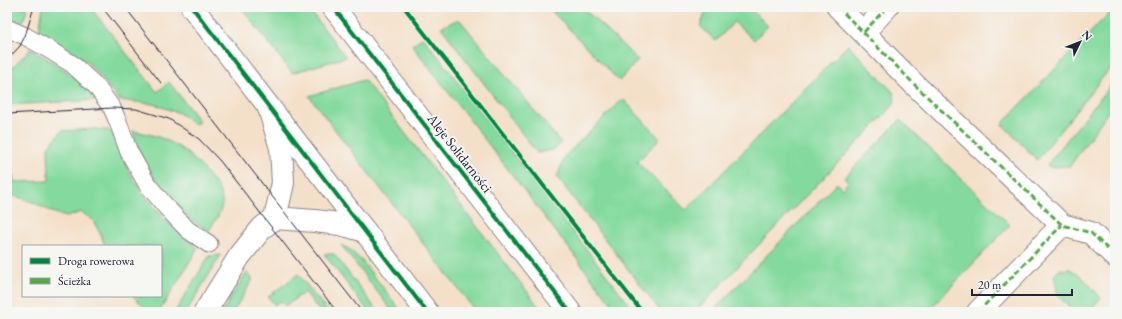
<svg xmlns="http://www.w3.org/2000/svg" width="1122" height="319" viewBox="0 0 1122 319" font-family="'EB Garamond',serif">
<rect width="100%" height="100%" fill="#f6f6f2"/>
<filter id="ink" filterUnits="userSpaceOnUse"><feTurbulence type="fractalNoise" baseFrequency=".025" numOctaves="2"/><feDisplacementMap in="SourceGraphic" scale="8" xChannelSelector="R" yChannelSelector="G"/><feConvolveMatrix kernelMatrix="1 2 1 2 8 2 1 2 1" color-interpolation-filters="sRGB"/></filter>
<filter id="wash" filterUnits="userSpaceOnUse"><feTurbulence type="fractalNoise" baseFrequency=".012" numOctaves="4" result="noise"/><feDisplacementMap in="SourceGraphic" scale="16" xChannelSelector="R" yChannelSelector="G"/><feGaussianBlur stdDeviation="0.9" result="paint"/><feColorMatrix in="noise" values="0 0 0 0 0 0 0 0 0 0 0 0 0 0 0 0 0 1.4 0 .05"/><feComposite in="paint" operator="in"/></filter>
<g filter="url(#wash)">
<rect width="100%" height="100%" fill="#f4e0c9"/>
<!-- green -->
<path fill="#84da9e" stroke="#537e6c" d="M7,7H28L23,22L21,20L7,47Z
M43,7H90L157,92L169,82L199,121L198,123L194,124L179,113L153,104L119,100C109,88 100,75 89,64C74,51 56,41 39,31Z
M241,7H307L346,57L292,73Z
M548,7H582L638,60L619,81Z
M712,7H749L768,26L754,40L734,22L716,41L700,26L705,14Z
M1115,7V62L1037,160L1002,124Z
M459,19L561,143L555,149L537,153L441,27Z
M423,37L635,312H618L412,45Z
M848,45L892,91C896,97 895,102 892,107L749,255L695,312H661L557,177L565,156L623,99L660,139L637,162L686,210Z
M30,49C57,64 77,76 97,100L7,105V72L28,52Z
M364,80L543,312H476L309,96Z
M1115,80V102L1070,166L1049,167L1047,165Z
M900,120L1010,225L927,312H712L837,183L842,189L849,181L844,178Z
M95,129L108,130L114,135L128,170L139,188L167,222L198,248L159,312H149L133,296H161V246H105L100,233L92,219L81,212L66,217L52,212L33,202L9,194C5,187 7,177 8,169H13L14,182L49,181L48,147L62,131Z
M133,131C166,136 187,148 208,175C215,183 221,190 222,201C223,211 213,224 208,232C201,226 193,221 186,215C167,199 149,172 138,149C136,144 134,137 133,131Z
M341,245L349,249L362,261L402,312H393Z
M324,254H334L378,312H369Z
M221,255L186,312H175L209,256Z
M1070,269L1081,276L1101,298L1088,312H1075L1058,296L1054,275L1059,270Z
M246,273L253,279L233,312H222Z
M298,274L328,312H320L305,292L285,306L280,301L276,304H274L268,297Z"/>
</g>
<g filter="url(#ink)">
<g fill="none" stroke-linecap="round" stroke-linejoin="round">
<!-- service casing -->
<g stroke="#8b8182" stroke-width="19">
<path id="service" d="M7,28L25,36L48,49L72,64L96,86L112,108L118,122L129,152L147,184L167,208L188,230L209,244"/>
</g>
<!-- minor casing -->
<g stroke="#8b8182" stroke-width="24">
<path id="minor" d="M838,7L917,87L1062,225L1091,233L1115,256
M864,32L887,7
M269,108L281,148L283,183L275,218L315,221L340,224L365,231
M205,312L239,257L262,228L275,218
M978,312L1062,225"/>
</g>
<!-- tertiary casing -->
<g stroke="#8b8182" stroke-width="24">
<path id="tertiary" d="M192,7L427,312
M333,7L570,312"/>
</g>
<!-- service -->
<use href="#service" stroke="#fff" stroke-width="17"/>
<!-- minor -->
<use href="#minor" stroke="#fff" stroke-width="22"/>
<!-- tertiary -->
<use href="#tertiary" stroke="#fff" stroke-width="22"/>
<!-- tram -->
<path stroke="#22223b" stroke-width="1" d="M102,7L161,83
M125,7L362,312
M7,60L20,46L25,36L34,7
M7,114L112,108L136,109L169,119L199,139L220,161L337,312"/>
<!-- quiet -->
<path stroke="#53aa46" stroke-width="3" stroke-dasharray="6 3" stroke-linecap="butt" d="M838,7L917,87L1062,225L1091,233L1115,256
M864,32L887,7
M978,312L1062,225"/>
<!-- cycleway casing -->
<g stroke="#f6f6f2" stroke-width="6">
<path id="cycleway" d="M192,7L427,312
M333,7L570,312
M404,7L642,312"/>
</g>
<!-- cycleway -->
<use href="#cycleway" stroke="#00873e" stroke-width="4"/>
</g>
</g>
<g text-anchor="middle" stroke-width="4" stroke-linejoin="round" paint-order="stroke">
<!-- street labels -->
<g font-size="14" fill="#22223b" stroke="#f6f6f2">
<text transform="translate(460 153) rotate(52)" y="5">Aleje Solidarności</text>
</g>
</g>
<!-- margin -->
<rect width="1122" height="319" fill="none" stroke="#f6f6f2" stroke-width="24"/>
<!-- legend -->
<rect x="22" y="245" width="140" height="52" fill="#f6f6f2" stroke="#a1a1a9"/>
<rect x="30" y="258" width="20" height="6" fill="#00873e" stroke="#a1a1a9"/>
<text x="58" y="265" font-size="12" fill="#22223b">Droga rowerowa</text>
<rect x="30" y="278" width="20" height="6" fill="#53aa46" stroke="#a1a1a9"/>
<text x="58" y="285" font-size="12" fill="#22223b">Ścieżka</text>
<!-- north arrow -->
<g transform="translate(1080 42) rotate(47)" stroke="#f6f6f2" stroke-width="3" paint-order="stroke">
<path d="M0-3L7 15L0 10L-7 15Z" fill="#22223b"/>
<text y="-6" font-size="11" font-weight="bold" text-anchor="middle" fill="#22223b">N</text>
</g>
<!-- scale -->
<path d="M972 289v6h100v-6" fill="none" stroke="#22223b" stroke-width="2"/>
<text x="978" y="289" font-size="12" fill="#22223b" stroke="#f6f6f2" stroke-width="3" paint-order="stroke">20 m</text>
</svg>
